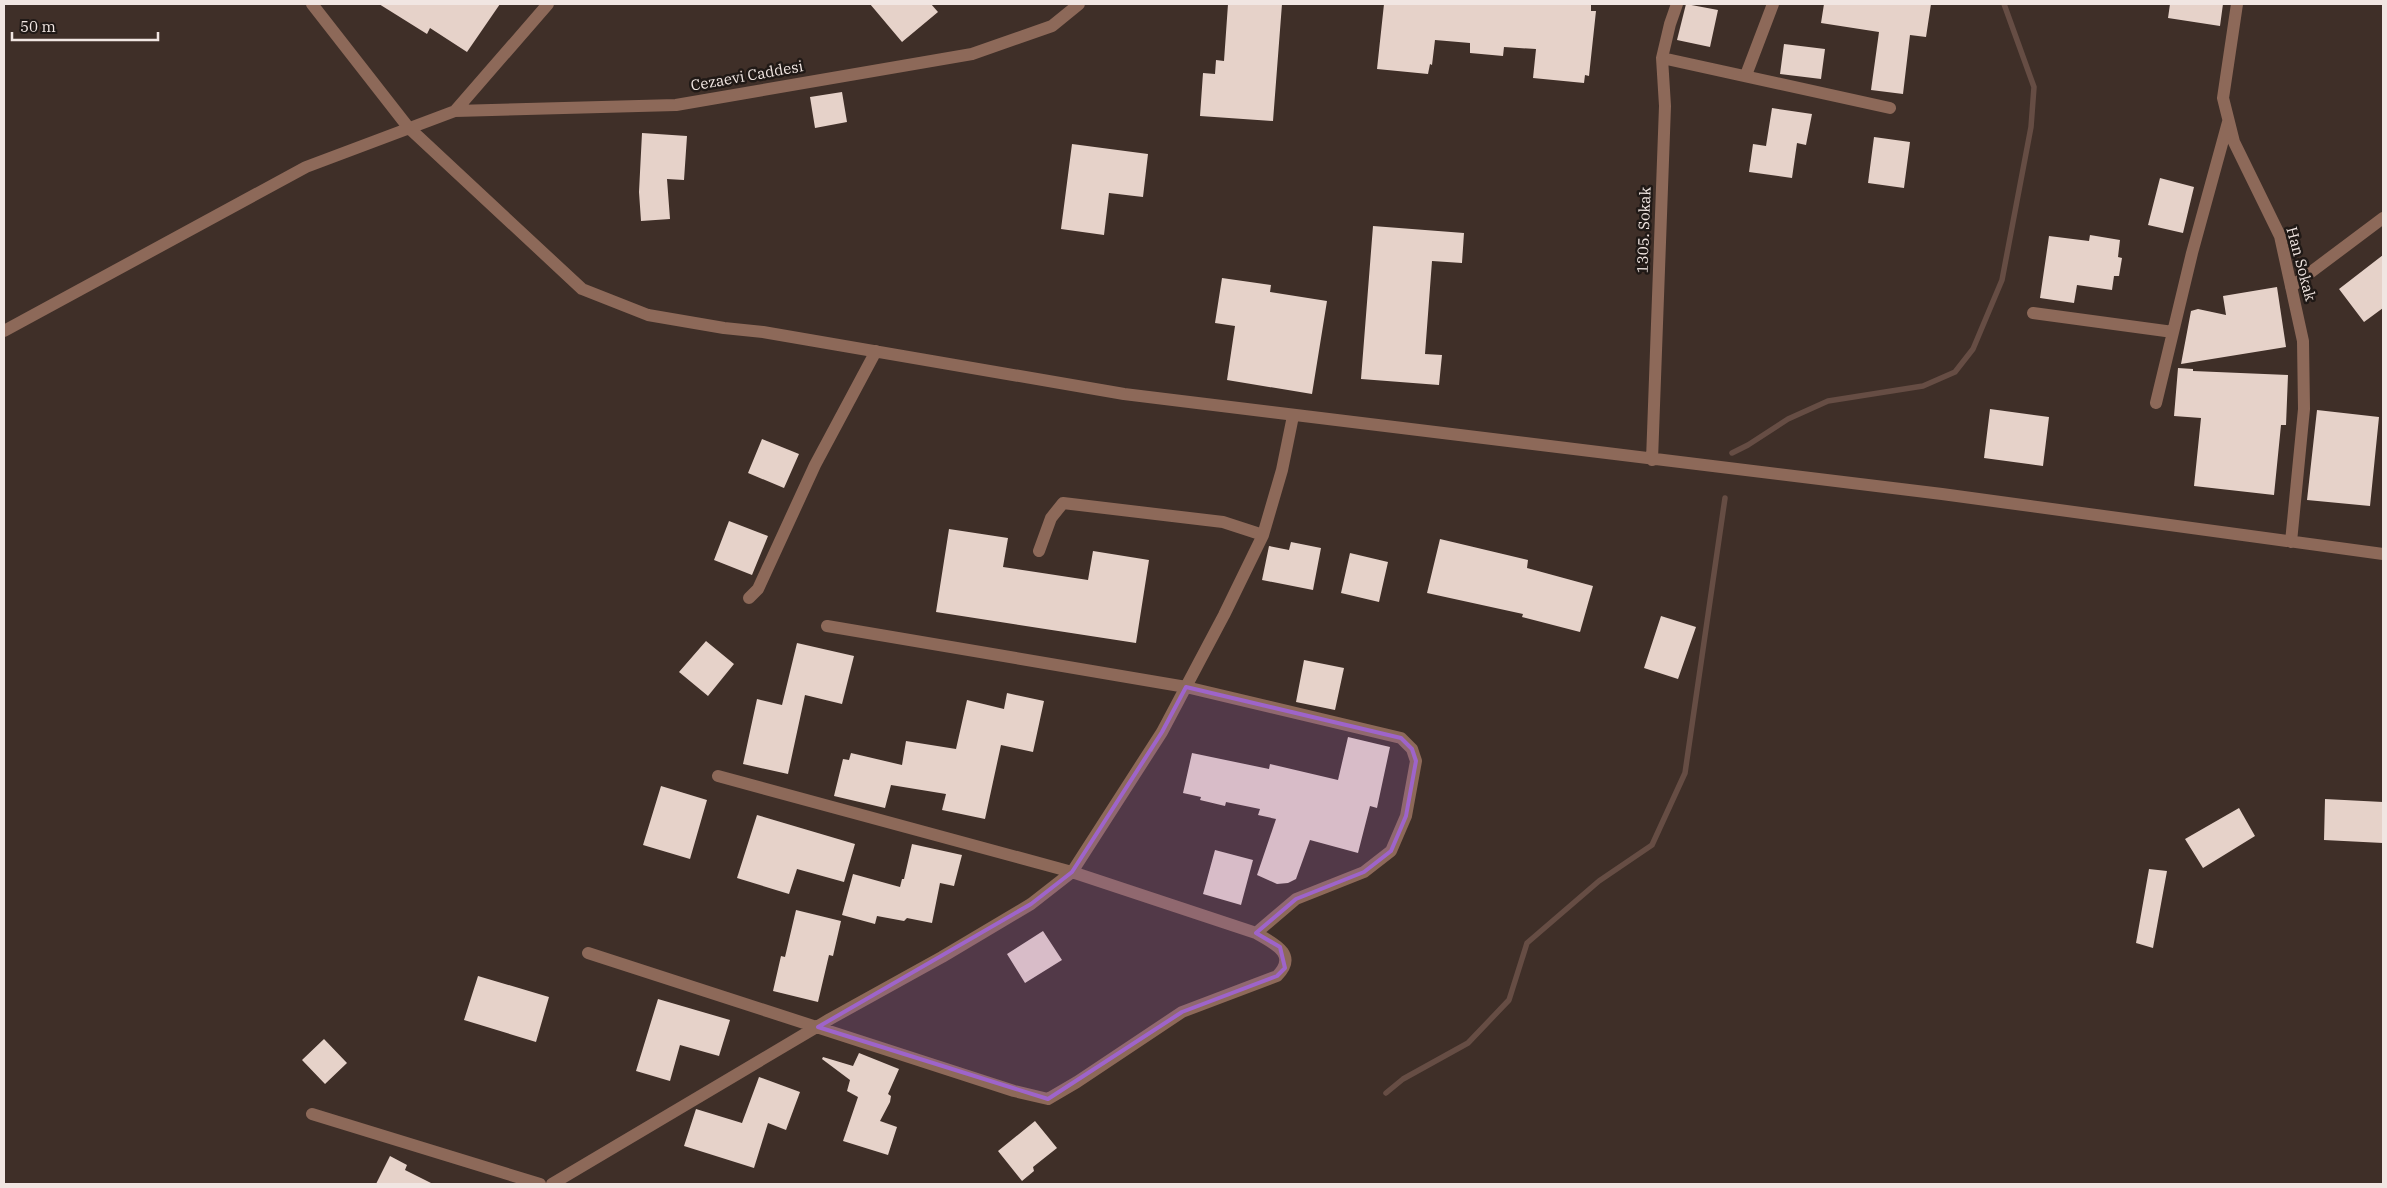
<svg xmlns="http://www.w3.org/2000/svg" width="2387" height="1188" viewBox="0 0 2387 1188" font-family="'IBM Plex Serif',serif">
<rect width="100%" height="100%" fill="#3f2f28"/>
<g fill="none" stroke-linecap="round" stroke-linejoin="round">
<!-- stream -->
<path stroke="#664d44" stroke-width="5.5" d="M1732,453L1748,445L1788,419L1828,401L1923,386L1955,372L1973,349L2002,280L2031,127L2034,87L2004,4
M1386,1093L1403,1079L1468,1043L1509,1000L1527,943L1599,881L1652,845L1685,773L1725,498"/>
</g>
<!-- building -->
<path fill="#e6d2c9" d="M379,4H500L467,52L430,28L427,34Z
M870,4H931L938,12L902,42Z
M1228,4H1282L1273,121L1200,116L1203,73L1215,74L1216,60L1224,61Z
M1384,4H1591V11H1596L1589,76L1585,75L1584,83L1533,78L1536,49L1504,47L1503,56L1470,53V43L1435,40L1432,65L1430,64L1428,74L1377,69Z
M1686,4L1718,10L1710,47L1677,40Z
M1824,4H1931L1926,37L1910,35L1903,94L1871,90L1879,32L1821,23Z
M2170,4H2223L2220,26L2168,18Z
M1784,44L1825,49L1821,79L1780,74Z
M842,92L847,122L815,128L810,97Z
M1772,108L1812,114L1806,145L1797,143L1792,178L1749,172L1753,144L1766,146Z
M642,133L687,136L684,180L667,179L670,219L641,221L639,192Z
M1874,137L1910,142L1904,188L1868,183Z
M1072,144L1148,154L1143,197L1109,193L1104,235L1061,229Z
M2160,178L2194,187L2183,233L2148,225Z
M1373,226L1464,233L1462,263L1432,261L1425,354L1442,355L1439,385L1361,379Z
M2090,235L2120,240L2118,257L2122,258L2119,276H2114L2112,290L2077,285L2074,303L2040,298L2049,236L2089,241Z
M2383,255V308L2364,322L2339,289Z
M1222,278L1271,285L1270,292L1327,301L1312,394L1227,380L1235,326L1215,323Z
M2277,287L2286,347L2181,364L2191,311L2198,309L2226,315L2223,296Z
M2178,368L2193,369V371L2288,375L2286,425H2281L2274,495L2194,486L2201,418L2174,416Z
M1990,409L2049,417L2043,466L1984,458Z
M2317,410L2379,417L2370,506L2307,500Z
M762,439L799,454L784,488L748,473Z
M729,521L768,536L752,575L714,560Z
M949,529L1008,538L1003,567L1088,580L1093,551L1149,560L1136,643L936,612Z
M1440,539L1528,560L1527,568L1593,586L1580,632L1522,617L1523,614L1427,593Z
M1291,542L1321,548L1313,590L1262,580L1269,546L1289,550Z
M1350,553L1388,562L1379,602L1341,593Z
M1661,616L1696,627L1678,679L1644,668Z
M706,641L734,664L708,696L679,672Z
M797,643L854,656L842,704L805,695L788,774L743,764L757,699L782,705Z
M1304,660L1344,668L1335,710L1296,702Z
M1007,693L1044,701L1033,752L1001,745L985,819L942,810L946,794L891,785L885,808L834,796L843,759L849,760L851,753L902,765L906,741L956,749L967,700L1004,709Z
M1348,737L1390,747L1377,808L1370,806L1358,853L1310,840L1296,879L1288,883L1277,884L1257,875L1276,819L1258,815L1260,809L1226,802L1225,806L1200,800L1201,797L1183,793L1192,753L1269,769L1270,764L1338,780Z
M661,786L707,800L690,859L643,845Z
M2325,799L2383,802V843L2324,840Z
M2239,808L2255,836L2203,868L2185,839Z
M757,815L855,844L844,882L797,869L789,894L737,878Z
M912,844L962,855L954,886L940,883L932,923L907,918L904,921L877,916L875,924L842,915L853,874L900,887L902,879H904Z
M1215,850L1253,860L1241,905L1203,894Z
M2149,869L2167,871L2153,948L2136,943Z
M796,910L841,921L833,956L829,955L818,1002L773,991L781,956L785,957Z
M1043,931L1062,960L1025,983L1007,954Z
M478,976L549,997L536,1042L464,1020Z
M658,999L730,1020L719,1056L680,1045L670,1081L636,1071Z
M324,1039L347,1063L325,1084L302,1060Z
M859,1053L899,1069L888,1094L891,1096L890,1102L880,1121L897,1127L888,1155L843,1141L858,1097L847,1091L850,1080L822,1059L823,1057L853,1066Z
M759,1077L800,1092L786,1130L768,1123L754,1168L684,1146L696,1109L742,1123Z
M1035,1121L1057,1148L1033,1167L1034,1171L1022,1181L998,1151Z
M390,1156L407,1165L405,1170L433,1184H376Z"/>
<g fill="none" stroke-linecap="round" stroke-linejoin="round">
<!-- minor -->
<path stroke="#8d6959" stroke-width="12" d="M312,4L408,127L582,289L648,315L724,328L763,332L1124,394L1942,494L2383,554
M2237,4L2223,98L2234,142L2280,236L2303,341L2304,409L2291,542
M1662,58L1890,108
M1746,75L1773,4
M455,111L548,4
M2291,287L2383,218
M2033,313L2173,332
M4,331L306,167L455,111L676,105L972,54L1052,26L1079,4
M2156,403L2192,253L2228,122
M1652,460L1665,106L1662,58L1670,24L1677,4
M1039,551L1051,518L1063,503L1223,522L1263,535
M749,598L758,589L815,465L876,351
M827,626L1186,687L1401,738L1412,749L1416,761L1406,816L1391,851L1364,872L1296,899L1256,933
M588,953L1014,1091L1048,1099L1077,1082L1182,1012L1277,976C1299,954 1273,943 1256,933L1072,872L718,776
M312,1114L540,1184
M552,1184L830,1019L942,957L1031,904L1072,872L1162,732L1224,615L1263,535L1282,470L1293,416"/>
</g>
<!-- marked area -->
<path fill="#9e64ca" fill-opacity="0.2" stroke="#9e64ca" stroke-width="4" stroke-linejoin="round" d="M1186,687L1401,738L1412,749L1416,761L1406,816L1391,851L1364,872L1296,899L1256,933L1280,947L1285,968L1277,976L1182,1012L1048,1099L818,1027L1031,904L1072,872L1162,732Z"/>
<g text-anchor="middle" stroke-width="5" stroke-linejoin="round" paint-order="stroke">
<!-- street labels -->
<g font-size="15" fill="#f1e6e2" stroke="#201916">
<text transform="translate(747 76) rotate(-10)" y="5">Cezaevi Caddesi</text>
<text transform="translate(1644 230) rotate(-88)" y="5">1305. Sokak</text>
<text transform="translate(2301 264) rotate(75)" y="5">Han Sokak</text>
</g>
</g>
<!-- border -->
<rect width="2387" height="1188" fill="none" stroke="#f1e6e2" stroke-width="10"/>
<!-- scale -->
<path d="M12 32v8h146v-8" fill="none" stroke="#f1e6e2" stroke-width="2.5"/>
<text x="20" y="32" font-size="15" fill="#f1e6e2" stroke="#201916" stroke-width="4" paint-order="stroke">50 m</text>
</svg>
